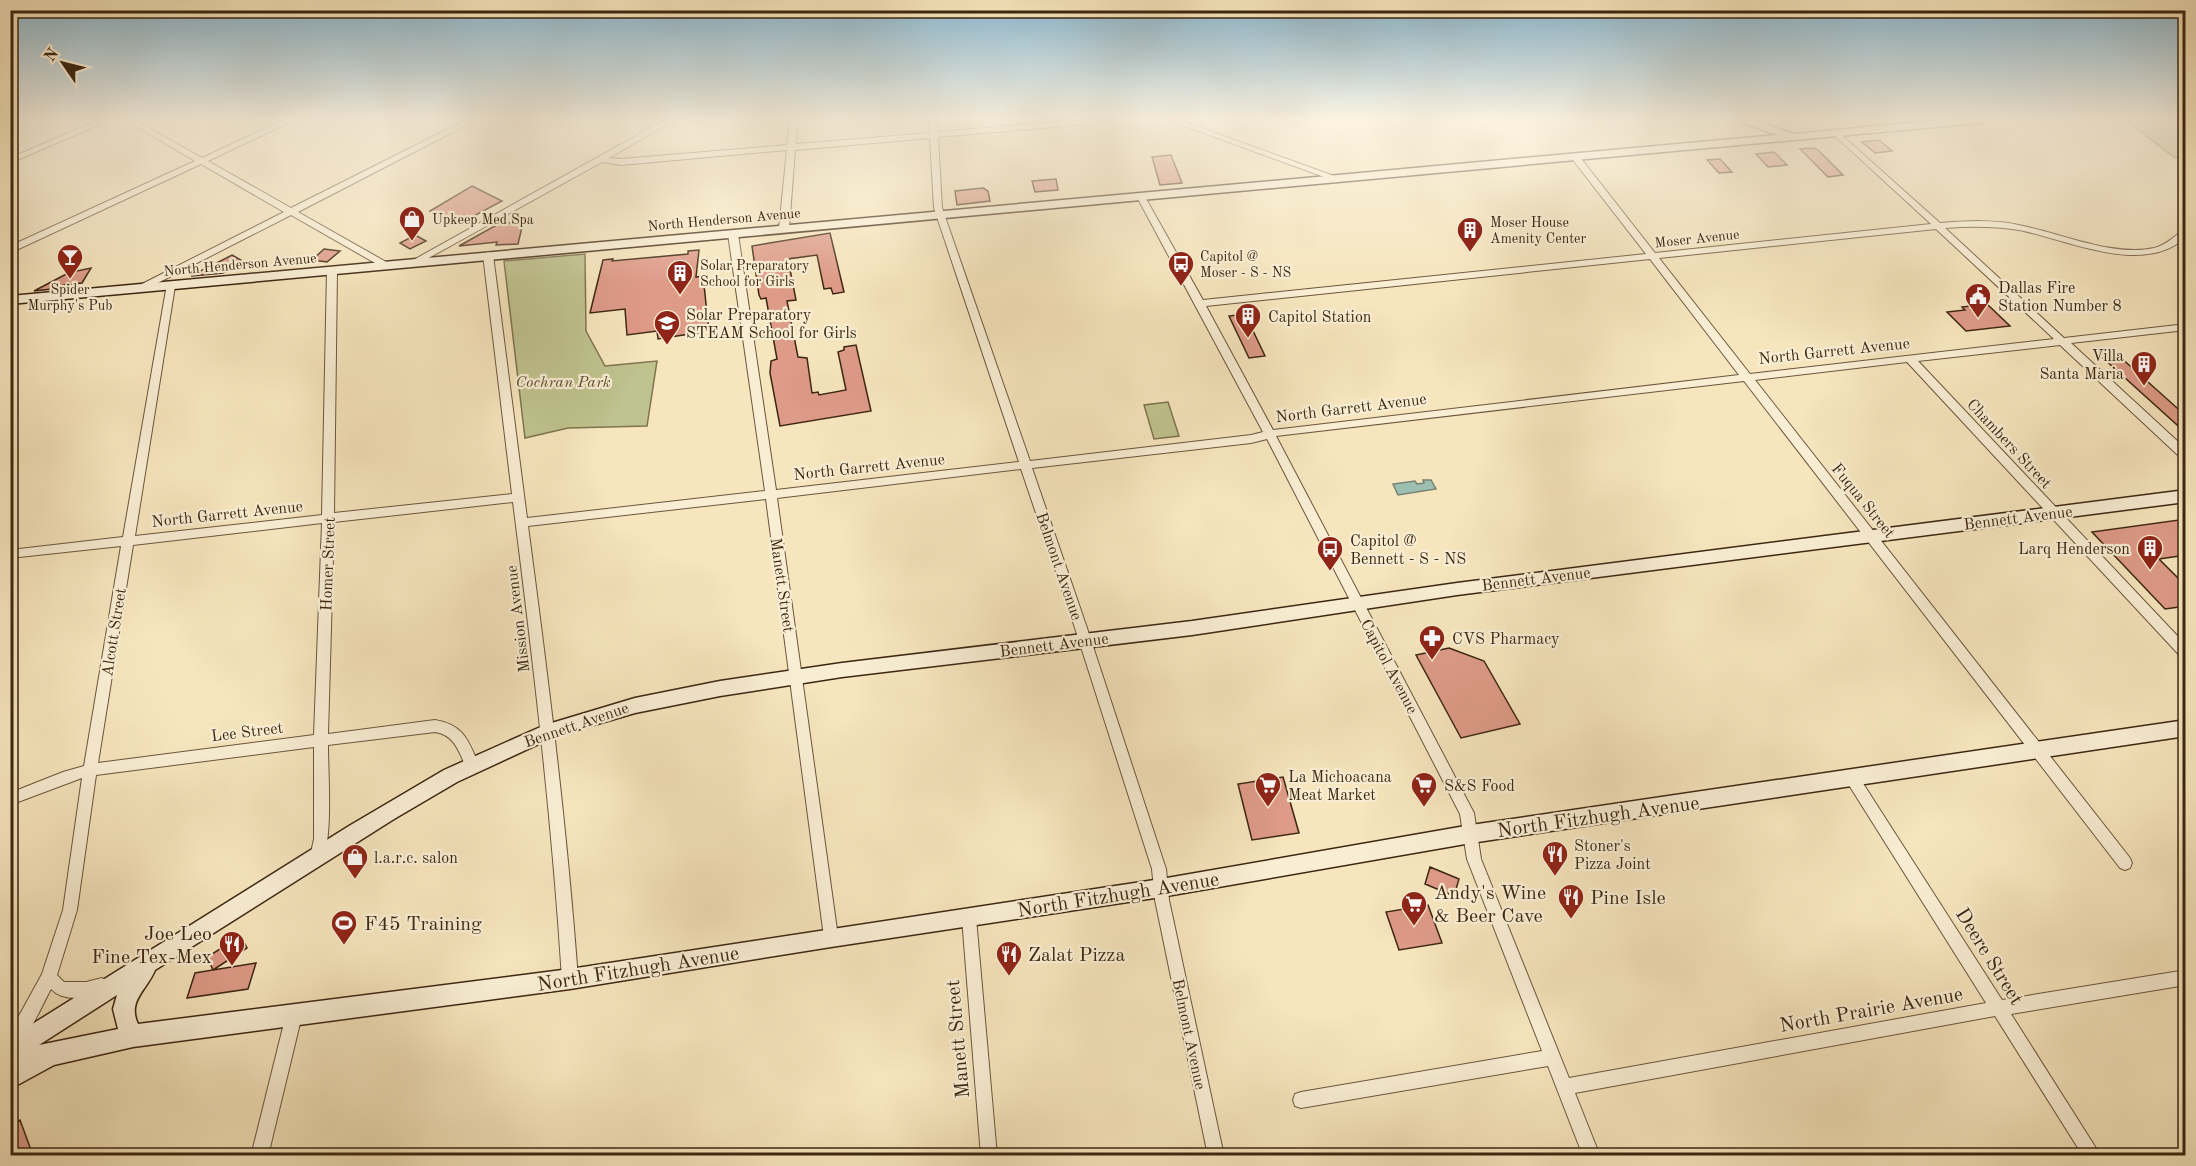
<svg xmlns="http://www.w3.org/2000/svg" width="2196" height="1166" viewBox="0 0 2196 1166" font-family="'Old Standard TT',serif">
<rect width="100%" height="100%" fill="#f6e5bd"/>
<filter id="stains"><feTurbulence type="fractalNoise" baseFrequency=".00333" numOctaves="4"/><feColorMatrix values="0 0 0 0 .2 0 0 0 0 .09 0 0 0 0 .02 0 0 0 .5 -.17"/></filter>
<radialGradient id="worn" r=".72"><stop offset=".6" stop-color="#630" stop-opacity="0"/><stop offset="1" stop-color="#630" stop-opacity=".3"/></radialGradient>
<!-- green -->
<path fill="#bfc38f" stroke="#7e7450" stroke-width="1.5" d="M2125,120H2185V155L2175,158Z
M585,254L586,331L605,366L657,361L647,426L568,428L525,438L504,261Z
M1168,402L1179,436L1154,439L1144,405Z"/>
<!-- water -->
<path fill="#9dbfb2" stroke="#778272" stroke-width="1.5" d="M1423,480H1431L1436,489L1398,495L1393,484L1415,481L1417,484L1424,483Z"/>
<!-- building -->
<path fill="#de9b88" stroke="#3d2611" stroke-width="1.5" d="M1879,140L1892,151L1875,153L1862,142Z
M1815,148L1819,151L1843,175L1828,177L1800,149Z
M1774,152L1787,165L1768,167L1756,154Z
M1171,155L1182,183L1160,185L1152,157Z
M1720,159L1732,172L1719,173L1707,160Z
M1056,179L1058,190L1035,192L1032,181Z
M472,186L502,201L457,225L430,211Z
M983,188L988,191L990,201L957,205L955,191Z
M500,223H515L522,227L518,244L496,245L497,242L459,246Z
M830,233L844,292L833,294L831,288L824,289L817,255L788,259L796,300L787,301L798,357L807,358L812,393L818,392L819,395L846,390L838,352L844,350V347L856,345L871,411L780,426L770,373L771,361L777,359L766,298L761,299L759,295L752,246Z
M415,235L426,241L410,249L400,243Z
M324,249L340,251L327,262L312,260Z
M699,250L696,277L703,276L709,331L658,339L657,331L627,335L625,309L590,313L603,260L613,259L612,261L688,254V251Z
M232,255L244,262L223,273L191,276Z
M91,268L82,283L63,285L61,288L34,291L74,270L72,272Z
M1987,304L2010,326L1966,331L1947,312L1965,310L1962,307Z
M1245,314L1265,356L1249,358L1229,316Z
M2119,356L2186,416V433L2103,358Z
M2186,519V555L2159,559L2186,586V606L2165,609L2092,532Z
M1449,648L1484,661L1520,724L1461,738L1416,655Z
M1283,777L1299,833L1252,840L1238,784Z
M1430,867L1459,879L1454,896L1425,884Z
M1428,905L1442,943L1399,950L1386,912Z
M241,936L247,948L213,970L256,963L248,989L187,998L195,973L213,970L207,957Z
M20,1120L31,1150L23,1155H10V1126Z"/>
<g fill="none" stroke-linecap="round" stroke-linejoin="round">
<!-- street casing -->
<g stroke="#6b563c" stroke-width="2">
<path id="street" d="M99,120H110L10,163V158Z
M125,120H135L202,158L283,120H294L208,161L291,208L466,120H476L298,212L388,263V267H382L291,215L144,290H138V286L284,212L201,164L10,253V246L195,161Z
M640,120H651L658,124L665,120H675L609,158L621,159L787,145L790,120H798L796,144L930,133L929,120H937L938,132L1080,120H1114L1110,122L938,137L942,208L1030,461L1251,435L1263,432L1137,197L1141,194L1145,197L1203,300L1646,254L1573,160V156H1579L1655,253L1931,224L1834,135L1833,133L1837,131L1940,223C1968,221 1995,219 2023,226C2063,234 2114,257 2154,248C2168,245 2174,235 2186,229V237C2143,277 2067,239 2019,230C1994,226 1970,226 1945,228L2064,338L2186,324V330L2071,343L2186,449V460L2182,459L2060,345L1918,361L2186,645V659L2182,658L1907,362L1755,380L2130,858L2132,863L2130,868L2125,870L2120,868L1744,381L1276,436L1474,813L1481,859L1569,1078L1986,1003L1847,782L1845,778L1847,774L1852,772L1857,774L2002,1000L2186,970V985L2011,1014L2101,1156H2083L1995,1016L1575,1093L1600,1156H1583L1548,1066L1301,1108L1295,1106L1293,1100L1295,1094L1301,1092L1542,1051L1467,859L1460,814L1267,439L1251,443L1032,468L1086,625L1166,869L1169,900L1224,1156H1208L1155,900L1152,869L1074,625L1021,469L777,498L838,937L836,942L831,944L826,942L824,937L766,499L528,526C548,677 567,827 578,979L575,984L570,986L565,984L562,979C552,819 533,660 513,502L334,522L328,734L435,720C464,725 468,740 479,765L477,769L472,771L467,769C459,752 455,735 435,732L328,745C328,775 333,837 322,862L317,864L312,862L310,857L314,839V747L96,775L77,910L57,975L64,982H86L102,978L107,981L110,986L107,991C91,998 64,1003 51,989C42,1005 27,1043 10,1050V1028L20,1014L42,974L63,910L82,778L10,805V793L63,772L84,766L121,546L10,558V550L123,537L167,284L170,283L175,286L135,536L322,515L327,270L332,267L337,270L334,513L512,494L483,255L488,252L493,255L527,518L765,491L728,234L733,231L738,234L776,490L1019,462L934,208L930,138L795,150L789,228L784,231L779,228L787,150L621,165L602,162L416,265H410L408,263L652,127ZM1936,229L2054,339L1750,374L1659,258ZM1650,259L1739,375L1273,430L1206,306ZM322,523L314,735L98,763L133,545Z
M1168,120H1180L1345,180L1338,182Z
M969,911L974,913L976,918L997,1156H981L962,918L964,913Z
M294,1007L300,1010L302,1015L268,1156H251L286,1015L288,1010Z"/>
</g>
<!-- secondary casing -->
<g stroke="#3d2611" stroke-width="3">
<path id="secondary" d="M1736,120H1754L1794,134L1941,120H1985L1979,123L10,304V296L1777,135Z
M2186,490V502L1457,595L1192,635L842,677L720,696L635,713L556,736L457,782L394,819L155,970C147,990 127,1001 138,1024L570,969L1161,879L1471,825L2186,720V736L1471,843L1161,897L831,947L570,989L133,1047L54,1065L10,1089V1038L349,826L444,770L545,725L635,698L720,681L842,663L1192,621L1457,583ZM117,995L113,1009L118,1029L39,1045Z"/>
</g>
<!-- street -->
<use href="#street" fill="#f9eed4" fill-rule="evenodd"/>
<!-- secondary -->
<use href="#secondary" fill="#f9eed4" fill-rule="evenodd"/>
</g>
<!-- sky -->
<linearGradient id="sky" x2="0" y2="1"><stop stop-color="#8ab8d2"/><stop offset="0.42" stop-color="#fbf3e1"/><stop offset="1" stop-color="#fbf3e1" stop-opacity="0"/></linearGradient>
<rect width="2196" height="283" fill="url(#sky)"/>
<!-- icons -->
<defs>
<g id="shop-pin" transform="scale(1.35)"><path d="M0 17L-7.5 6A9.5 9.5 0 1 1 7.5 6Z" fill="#8f2418" stroke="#f9eed4"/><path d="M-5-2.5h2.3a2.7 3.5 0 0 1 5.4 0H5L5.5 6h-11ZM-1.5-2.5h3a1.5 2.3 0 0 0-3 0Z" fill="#fff"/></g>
<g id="building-pin" transform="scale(1.35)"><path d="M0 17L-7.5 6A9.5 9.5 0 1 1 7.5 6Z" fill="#8f2418" stroke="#f9eed4"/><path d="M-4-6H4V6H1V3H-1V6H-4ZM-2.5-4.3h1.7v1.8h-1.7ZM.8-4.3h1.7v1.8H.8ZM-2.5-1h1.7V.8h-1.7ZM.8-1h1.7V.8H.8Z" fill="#fff"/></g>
<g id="bar-pin" transform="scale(1.35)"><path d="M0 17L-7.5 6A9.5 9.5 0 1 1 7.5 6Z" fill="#8f2418" stroke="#f9eed4"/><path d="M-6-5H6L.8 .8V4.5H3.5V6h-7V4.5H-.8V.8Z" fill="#fff"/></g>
<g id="bus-pin" transform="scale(1.35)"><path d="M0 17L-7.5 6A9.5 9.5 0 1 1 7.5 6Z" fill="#8f2418" stroke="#f9eed4"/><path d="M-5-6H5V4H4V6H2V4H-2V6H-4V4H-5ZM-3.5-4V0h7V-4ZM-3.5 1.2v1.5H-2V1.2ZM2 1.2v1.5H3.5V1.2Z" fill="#fff"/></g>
<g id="civic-pin" transform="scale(1.35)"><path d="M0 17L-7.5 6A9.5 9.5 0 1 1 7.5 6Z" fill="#8f2418" stroke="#f9eed4"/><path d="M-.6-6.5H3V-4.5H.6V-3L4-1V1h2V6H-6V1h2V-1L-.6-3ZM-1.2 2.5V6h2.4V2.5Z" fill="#fff"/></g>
<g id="school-pin" transform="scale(1.35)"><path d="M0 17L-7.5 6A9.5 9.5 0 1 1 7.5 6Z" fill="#8f2418" stroke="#f9eed4"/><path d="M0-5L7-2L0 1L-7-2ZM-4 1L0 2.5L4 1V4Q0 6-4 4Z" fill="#fff"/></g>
<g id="pharmacy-pin" transform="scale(1.35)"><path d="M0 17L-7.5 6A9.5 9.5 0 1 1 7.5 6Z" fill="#8f2418" stroke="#f9eed4"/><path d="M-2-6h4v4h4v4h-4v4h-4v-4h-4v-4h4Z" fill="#fff"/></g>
<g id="supermarket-pin" transform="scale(1.35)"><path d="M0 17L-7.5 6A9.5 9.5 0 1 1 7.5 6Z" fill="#8f2418" stroke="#f9eed4"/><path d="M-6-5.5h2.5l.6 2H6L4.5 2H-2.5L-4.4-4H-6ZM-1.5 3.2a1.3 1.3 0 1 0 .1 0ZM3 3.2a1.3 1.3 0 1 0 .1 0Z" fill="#fff"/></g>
<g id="restaurant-pin" transform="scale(1.35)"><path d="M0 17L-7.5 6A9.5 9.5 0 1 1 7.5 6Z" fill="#8f2418" stroke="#f9eed4"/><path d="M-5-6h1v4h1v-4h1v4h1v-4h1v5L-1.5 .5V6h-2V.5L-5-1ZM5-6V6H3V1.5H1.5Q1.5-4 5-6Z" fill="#fff"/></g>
<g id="stadium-pin" transform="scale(1.35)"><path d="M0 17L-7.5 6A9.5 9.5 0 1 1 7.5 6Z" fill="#8f2418" stroke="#f9eed4"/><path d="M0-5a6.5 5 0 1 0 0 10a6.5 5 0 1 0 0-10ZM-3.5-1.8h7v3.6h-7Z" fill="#fff"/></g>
</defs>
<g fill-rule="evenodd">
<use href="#shop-pin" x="412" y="219"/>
<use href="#building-pin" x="1470" y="230"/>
<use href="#bar-pin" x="70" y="257"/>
<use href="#bus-pin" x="1181" y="264"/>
<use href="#building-pin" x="680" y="273"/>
<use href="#civic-pin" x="1978" y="296"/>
<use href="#building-pin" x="1248" y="316"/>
<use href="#school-pin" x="667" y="323"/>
<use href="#building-pin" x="2144" y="364"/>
<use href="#building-pin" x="2150" y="548"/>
<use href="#bus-pin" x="1330" y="549"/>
<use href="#pharmacy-pin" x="1432" y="638"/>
<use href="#supermarket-pin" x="1268" y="785"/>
<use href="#supermarket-pin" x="1424" y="785"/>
<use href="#restaurant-pin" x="1555" y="854"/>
<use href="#shop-pin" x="355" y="857"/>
<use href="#restaurant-pin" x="1571" y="897"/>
<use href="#supermarket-pin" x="1414" y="904"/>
<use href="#stadium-pin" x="344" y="923"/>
<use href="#restaurant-pin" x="232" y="944"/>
<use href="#restaurant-pin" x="1009" y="954"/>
</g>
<g text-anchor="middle" stroke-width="4.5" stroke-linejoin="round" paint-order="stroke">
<!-- far-poi labels -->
<g font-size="14" fill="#3d2611" stroke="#f9eed4" text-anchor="start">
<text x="432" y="224">Upkeep Med Spa</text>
<text x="1490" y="227">Moser House<tspan x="1490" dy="16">Amenity Center</tspan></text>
<text x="1200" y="261">Capitol @<tspan x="1200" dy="16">Moser - S - NS</tspan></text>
<text x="700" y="270">Solar Preparatory<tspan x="700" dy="16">School for Girls</tspan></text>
<text x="70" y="294" text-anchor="middle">Spider<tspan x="70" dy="16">Murphy's Pub</tspan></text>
</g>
<!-- far-street labels -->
<g font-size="14" fill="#3d2611" stroke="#f9eed4">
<text transform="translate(724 219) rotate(-5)" y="5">North Henderson Avenue</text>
<text transform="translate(1697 238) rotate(-6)" y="5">Moser Avenue</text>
<text transform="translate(240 264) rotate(-5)" y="5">North Henderson Avenue</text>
</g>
<!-- poi labels -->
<g font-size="16" fill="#3d2611" stroke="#f9eed4" text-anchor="start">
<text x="1998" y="293">Dallas Fire<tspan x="1998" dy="18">Station Number 8</tspan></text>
<text x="686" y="320">Solar Preparatory<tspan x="686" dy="18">STEAM School for Girls</tspan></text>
<text x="1268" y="322">Capitol Station</text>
<text x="2124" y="361" text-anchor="end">Villa<tspan x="2124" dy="18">Santa Maria</tspan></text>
<text x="1350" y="546">Capitol @<tspan x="1350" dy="18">Bennett - S - NS</tspan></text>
<text x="2130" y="554" text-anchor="end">Larq Henderson</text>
<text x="1452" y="644">CVS Pharmacy</text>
<text x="1288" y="782">La Michoacana<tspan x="1288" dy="18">Meat Market</tspan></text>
<text x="1444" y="791">S&amp;S Food</text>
<text x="1574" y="851">Stoner's<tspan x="1574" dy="18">Pizza Joint</tspan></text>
<text x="374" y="863">l.a.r.c. salon</text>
</g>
<!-- street labels -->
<g font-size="16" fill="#3d2611" stroke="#f9eed4">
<text transform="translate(1834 350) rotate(-6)" y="6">North Garrett Avenue</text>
<text transform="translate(1351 407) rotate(-7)" y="6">North Garrett Avenue</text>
<text transform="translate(2010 443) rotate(47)" y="6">Chambers Street</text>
<text transform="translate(869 466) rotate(-6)" y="6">North Garrett Avenue</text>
<text transform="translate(1864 500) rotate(51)" y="6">Fuqua Street</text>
<text transform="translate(227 513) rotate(-6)" y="6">North Garrett Avenue</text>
<text transform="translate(2018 517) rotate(-7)" y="6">Bennett Avenue</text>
<text transform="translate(327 564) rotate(-88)" y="6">Homer Street</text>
<text transform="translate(1060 566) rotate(71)" y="6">Belmont Avenue</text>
<text transform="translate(1536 578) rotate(-7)" y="6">Bennett Avenue</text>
<text transform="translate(783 585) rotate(82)" y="6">Manett Street</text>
<text transform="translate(517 619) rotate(-97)" y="6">Mission Avenue</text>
<text transform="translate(113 632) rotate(-81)" y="6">Alcott Street</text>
<text transform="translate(1054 644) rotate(-7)" y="6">Bennett Avenue</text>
<text transform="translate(1390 666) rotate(62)" y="6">Capitol Avenue</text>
<text transform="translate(576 724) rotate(-19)" y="6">Bennett Avenue</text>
<text transform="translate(247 731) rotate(-7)" y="6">Lee Street</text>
<text transform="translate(1190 1034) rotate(78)" y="6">Belmont Avenue</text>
</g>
<!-- park labels -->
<g font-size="16" font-style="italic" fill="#5e4d30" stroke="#f9eed4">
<text x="563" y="387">Cochran Park</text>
</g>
<!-- near-street labels -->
<g font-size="20" fill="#3d2611" stroke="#f9eed4">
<text transform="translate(1598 816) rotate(-8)" y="7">North Fitzhugh Avenue</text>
<text transform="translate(1118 894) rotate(-9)" y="7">North Fitzhugh Avenue</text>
<text transform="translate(1990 956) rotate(58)" y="7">Deere Street</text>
<text transform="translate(638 968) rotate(-9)" y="7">North Fitzhugh Avenue</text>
<text transform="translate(1871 1009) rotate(-10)" y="7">North Prairie Avenue</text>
<text transform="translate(957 1039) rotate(-95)" y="7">Manett Street</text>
</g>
<!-- near-poi labels -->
<g font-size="20" fill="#3d2611" stroke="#f9eed4" text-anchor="start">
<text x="1434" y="899">Andy's Wine<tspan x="1434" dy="23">&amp; Beer Cave</tspan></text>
<text x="1590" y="904">Pine Isle</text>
<text x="364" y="930">F45 Training</text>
<text x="212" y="940" text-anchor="end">Joe Leo<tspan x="212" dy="23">Fine Tex-Mex</tspan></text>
<text x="1028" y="961">Zalat Pizza</text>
</g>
</g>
<!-- margin -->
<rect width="2196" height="1166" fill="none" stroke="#f6e5bd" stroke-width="36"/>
<rect x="12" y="12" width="2172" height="1142" fill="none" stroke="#3d2611" stroke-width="3"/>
<rect x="18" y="18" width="2160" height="1130" fill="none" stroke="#3d2611" stroke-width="1.5"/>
<!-- north arrow -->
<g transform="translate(63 63) rotate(305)" stroke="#f9eed4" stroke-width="4.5" paint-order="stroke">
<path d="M0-4.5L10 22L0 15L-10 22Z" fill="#3d2611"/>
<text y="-9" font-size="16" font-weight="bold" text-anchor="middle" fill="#3d2611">N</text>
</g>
<rect width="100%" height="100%" filter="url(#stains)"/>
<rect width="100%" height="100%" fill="url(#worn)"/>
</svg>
